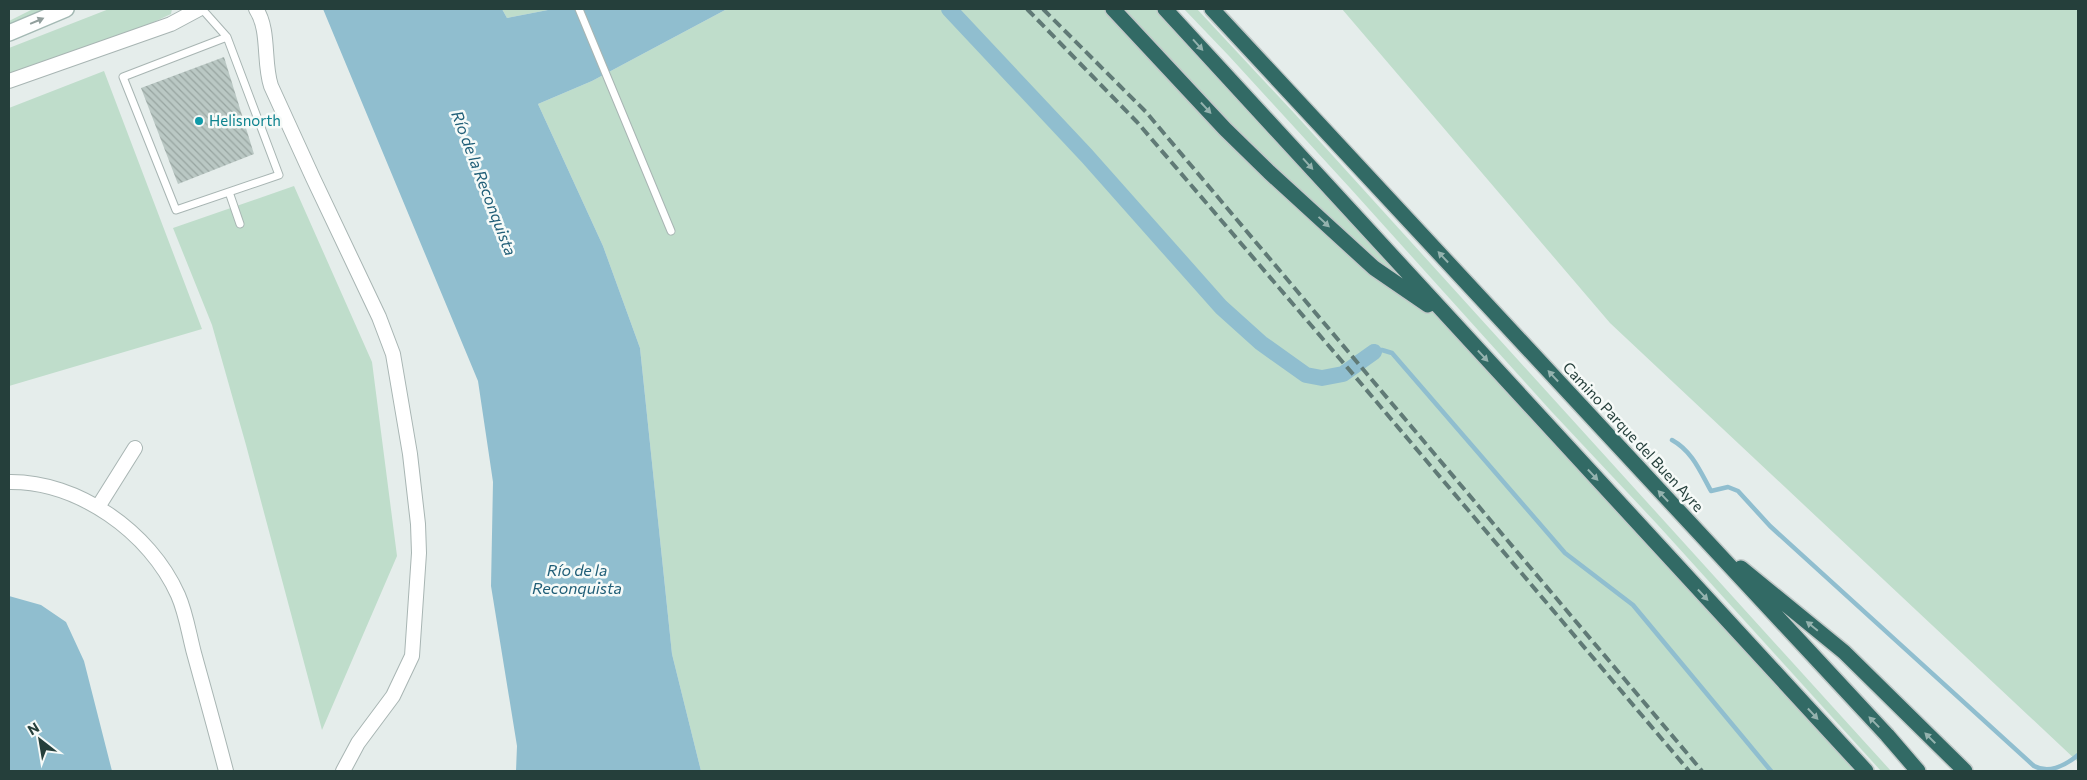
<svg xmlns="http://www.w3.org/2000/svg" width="2087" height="780" viewBox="0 0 2087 780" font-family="Commissioner,sans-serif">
<defs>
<pattern id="building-back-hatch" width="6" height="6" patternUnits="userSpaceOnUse" patternTransform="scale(1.25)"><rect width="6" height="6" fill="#bac8c4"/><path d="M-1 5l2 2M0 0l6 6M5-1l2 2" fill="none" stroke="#97a4a0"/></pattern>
</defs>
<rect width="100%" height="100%" fill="#e5edeb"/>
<!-- green -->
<path fill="#bfddcb" d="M33,9H54L9,24V21Z
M109,9H172L171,14L139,29L9,75V48Z
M502,9H553L507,18Z
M727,9H1165L1866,771H701L672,654L640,348L603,246L538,104L592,81Z
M1184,9H1197L1294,113L1891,771H1881L1657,524L1551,411L1350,188L1229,56Z
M1342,9H2078V762L1610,323Z
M104,71L202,329L9,386V108Z
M294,186L372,362L397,556L322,730L246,445L212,325L173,228Z"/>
<!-- water -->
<path fill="#90becf" d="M323,9H502L507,18L553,9H727L592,81L538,104L603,246L640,348L672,654L701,771H516L517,746L491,586L493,482L478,381Z
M9,596L41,605L66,622L84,661L112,771H9Z"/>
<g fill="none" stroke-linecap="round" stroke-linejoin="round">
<!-- stream -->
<path stroke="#90becf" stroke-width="4.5" d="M1374,352L1382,350L1392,353L1565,553L1633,605L1771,771
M1672,440C1692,451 1700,471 1711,491L1728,487L1738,491L1770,526L2034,766C2049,774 2066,765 2078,755"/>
<!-- canal -->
<path stroke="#90becf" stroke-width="16" d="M949,9L1087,156L1221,307L1261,343L1306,375L1322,378L1343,374L1374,352"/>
</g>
<!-- building -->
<path fill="url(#building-back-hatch)" d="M224,57L254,154L178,184L141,88Z"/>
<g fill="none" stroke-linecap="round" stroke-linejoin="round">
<!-- lane casing -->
<g stroke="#a8b5b3" stroke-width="9">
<path id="lane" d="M202,9L227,37L279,175L176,210L123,77L227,37
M579,9L671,231
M229,192L240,224"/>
</g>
<!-- street casing -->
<g stroke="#a8b5b3" stroke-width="16">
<path id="street" d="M256,9C270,30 263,62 271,86L313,178L379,317L393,354L410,454L418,524L419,553L412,656L393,696L358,743L343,771
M9,81L171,24L199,9
M9,482C78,481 150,532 178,595C186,613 189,634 194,653C205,693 216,732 226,771
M98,507L135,448"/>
</g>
<!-- secondary casing -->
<g stroke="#a4b9b4" stroke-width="18">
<path id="secondary" d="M9,33L66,9"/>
</g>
<!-- highway casing -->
<g stroke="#c2c9c8" stroke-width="18">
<path id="highway" d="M1113,9L1225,129L1269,172L1374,268L1428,305
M1165,9L1866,771
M1212,9L1887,735L1918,771
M1741,568L1844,652L1965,771"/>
</g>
<!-- lane -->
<use href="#lane" stroke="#fff" stroke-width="7"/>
<!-- street -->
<use href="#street" stroke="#fff" stroke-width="14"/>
<!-- secondary -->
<use href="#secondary" stroke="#fff" stroke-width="15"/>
<!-- highway -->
<use href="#highway" stroke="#326a65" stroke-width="15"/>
<!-- rail -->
<path stroke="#607a76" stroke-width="4" stroke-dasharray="10 5" stroke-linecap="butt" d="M1027,9L1137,122L1358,380L1689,771
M1043,9L1146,112L1702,771"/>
</g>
<!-- one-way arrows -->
<defs><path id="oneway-solid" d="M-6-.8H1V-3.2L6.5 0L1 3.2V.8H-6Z" transform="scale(1.25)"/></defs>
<use fill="#929f9d" href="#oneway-solid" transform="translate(37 21) rotate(-23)"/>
<g fill="#94b2ae">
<use href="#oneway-solid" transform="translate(1198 45) rotate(48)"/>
<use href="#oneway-solid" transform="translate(1206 108) rotate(47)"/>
<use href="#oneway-solid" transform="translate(1308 164) rotate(48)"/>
<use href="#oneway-solid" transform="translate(1324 222) rotate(43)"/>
<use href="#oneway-solid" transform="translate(1443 257) rotate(-133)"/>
<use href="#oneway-solid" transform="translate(1483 356) rotate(47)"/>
<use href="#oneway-solid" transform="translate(1553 376) rotate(-133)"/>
<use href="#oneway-solid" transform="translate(1593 475) rotate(47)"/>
<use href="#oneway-solid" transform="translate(1663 496) rotate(-133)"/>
<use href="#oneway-solid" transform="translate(1703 595) rotate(47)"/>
<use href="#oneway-solid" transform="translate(1812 626) rotate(-141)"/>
<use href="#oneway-solid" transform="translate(1813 714) rotate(47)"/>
<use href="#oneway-solid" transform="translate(1874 722) rotate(-134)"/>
<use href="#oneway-solid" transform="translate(1930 738) rotate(-135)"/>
</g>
<!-- markers -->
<circle fill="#0f9aa8" stroke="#f6faf8" stroke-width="2" cx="199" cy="121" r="5"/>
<g text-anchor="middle" stroke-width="5" stroke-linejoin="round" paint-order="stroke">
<!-- culture labels -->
<g font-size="15" fill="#0d838f" stroke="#f6faf8" text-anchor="start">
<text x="209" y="126">Helisnorth</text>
</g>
<!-- street labels -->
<g font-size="15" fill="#253f3b" stroke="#f6faf8">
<text transform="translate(1633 437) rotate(47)" y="5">Camino Parque del Buen Ayre</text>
</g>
<!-- water labels -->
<g font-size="16" font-style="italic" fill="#215f78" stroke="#f6faf8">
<text transform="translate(484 183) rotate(69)" y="6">Río de la Reconquista</text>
<text x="577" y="576">Río de la<tspan x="577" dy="18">Reconquista</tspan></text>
</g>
</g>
<!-- border -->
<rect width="2087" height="780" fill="none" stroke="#253f3b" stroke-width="20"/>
<!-- north arrow -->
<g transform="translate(40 740) rotate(329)" stroke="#f6faf8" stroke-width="4" paint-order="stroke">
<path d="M0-4L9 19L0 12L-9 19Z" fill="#253f3b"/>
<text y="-8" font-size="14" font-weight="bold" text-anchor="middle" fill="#253f3b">N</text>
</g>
</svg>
